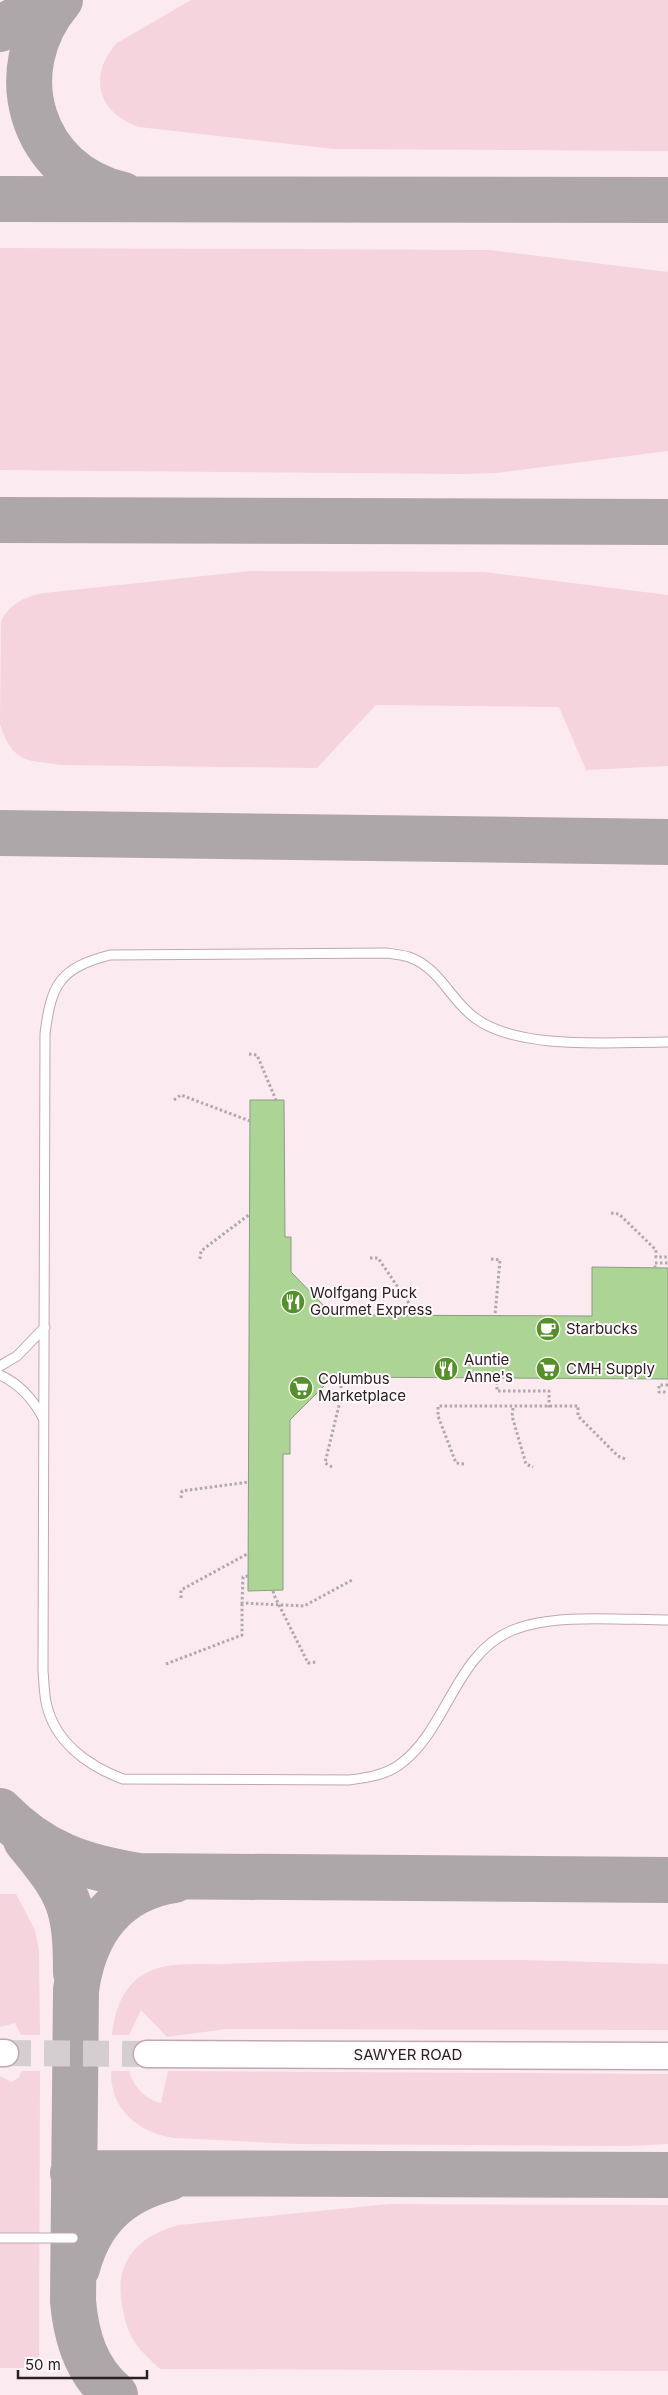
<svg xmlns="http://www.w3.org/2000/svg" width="668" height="2395" viewBox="0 0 668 2395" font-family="Inter,sans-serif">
<rect width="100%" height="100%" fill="#fff9fb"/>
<!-- built -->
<path fill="#fbebf0" d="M0,0H668V2395H0Z"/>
<!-- green -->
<path fill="#f5d4de" d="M191,0H668V151L334,149L139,127C98,113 87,76 117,43Z
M0,248L490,250L668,272V451L496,473L463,474L0,470Z
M250,571L484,572L668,595V766L586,770L559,707L376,705L317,768L60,765C51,763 29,762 21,757C10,751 3,735 0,724L1,621C11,603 24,597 44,593Z
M0,1894H16L35,1930L39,1950L40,2035H21L15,2023L0,2027Z
M521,1960L668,1964V2030L227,2029L167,2037L141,2010L129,2035H112C115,2010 123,1984 148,1972C170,1961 203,1965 227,1964C325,1959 423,1960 521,1960Z
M22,2071H40L39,2368H0V2076L12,2082L19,2077Z
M111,2071H129C134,2087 144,2099 161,2103L168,2071L668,2074V2144L628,2146L296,2144L175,2138C139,2133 110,2110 111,2071Z
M389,2204L668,2205V2371L160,2369C151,2360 141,2352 134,2341C127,2330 124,2317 122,2305C114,2261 138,2236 179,2225Z"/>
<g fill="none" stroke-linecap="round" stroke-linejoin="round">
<!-- taxiway -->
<path stroke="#aea7aa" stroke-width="46" d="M60,0C0,71 31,174 123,195
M0,29L51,0
M0,199L668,200
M0,520L668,522
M0,833L668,842
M0,1811C41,1853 82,1867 139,1876L668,1880
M26,1840C69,1892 76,1905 76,1973
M73,2173L668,2175
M77,2268C90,2219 119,2191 169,2178
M115,2395C86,2371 76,2337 73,2301L76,1990C84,1933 114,1889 174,1880"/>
</g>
<!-- building -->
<path fill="#acd595" stroke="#8d9a86" d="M250,1100H284L285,1237H291V1272L333,1315L592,1316V1267L668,1268V1379L333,1377L290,1420V1454H283V1590L248,1591Z"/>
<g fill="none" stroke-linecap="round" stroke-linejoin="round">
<!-- secondary-tunnel -->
<path stroke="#d5ced0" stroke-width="26" stroke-dasharray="26 13" stroke-linecap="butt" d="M5,2053L147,2054"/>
<!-- lane casing -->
<g stroke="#c2a7af" stroke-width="11">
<path id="lane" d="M668,1042C613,1042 520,1051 475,1018C450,1000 440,968 409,957C402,955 394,954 387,953L110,955C60,968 51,984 45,1034L43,1671C44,1681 44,1692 46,1702C54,1742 88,1766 123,1779L349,1780C366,1778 385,1775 399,1765C448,1730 454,1654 513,1630C555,1613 622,1620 668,1620
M0,1366L17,1356L45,1327
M0,1375C20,1384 33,1399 43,1418
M0,2238H73"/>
</g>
<!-- secondary casing -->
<g stroke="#c2a7af" stroke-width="29">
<path id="secondary" d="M0,2053H5
M147,2054L668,2056"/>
</g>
<!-- path -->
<path stroke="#b0a9ab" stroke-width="3" stroke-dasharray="2.5 2.5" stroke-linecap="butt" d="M249,1054L257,1055L276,1100
M174,1100L181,1095L250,1121
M611,1213L619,1214L656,1250V1257H668
M370,1258H378L417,1315
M200,1259L201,1251L250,1214
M491,1259L500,1260L495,1315
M655,1268V1263H668
M497,1377V1391H549V1408
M668,1385H659V1392H668
M513,1408L512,1416L526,1464L533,1467
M464,1464L456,1463L438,1416V1406H578V1416L618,1456L625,1459
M332,1467L325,1463L341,1397V1380H362L361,1377
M181,1498L182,1491L249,1482
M248,1576L243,1577L242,1603L304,1606L354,1579
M181,1598V1590L249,1553
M166,1664L242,1635V1603"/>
<!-- lane -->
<use href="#lane" stroke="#fff" stroke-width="9"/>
<!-- secondary -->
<use href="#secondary" stroke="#fff" stroke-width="26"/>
<!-- path-bridge -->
<path stroke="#b0a9ab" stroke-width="3" stroke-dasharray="2.5 2.5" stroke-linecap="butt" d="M273,1591L274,1595L308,1663L316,1662"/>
</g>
<!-- icons -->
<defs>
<g id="restaurant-disc" transform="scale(1.25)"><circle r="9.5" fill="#56902d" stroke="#fff9fb"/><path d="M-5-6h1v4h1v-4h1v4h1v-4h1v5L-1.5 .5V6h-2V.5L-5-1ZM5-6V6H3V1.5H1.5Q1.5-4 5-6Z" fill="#fff"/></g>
<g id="cafe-disc" transform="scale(1.25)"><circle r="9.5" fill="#56902d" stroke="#fff9fb"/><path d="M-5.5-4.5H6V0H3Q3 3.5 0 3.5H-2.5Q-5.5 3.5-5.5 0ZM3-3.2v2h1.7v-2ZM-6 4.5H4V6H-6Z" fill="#fff"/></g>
<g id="supermarket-disc" transform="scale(1.25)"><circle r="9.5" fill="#56902d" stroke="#fff9fb"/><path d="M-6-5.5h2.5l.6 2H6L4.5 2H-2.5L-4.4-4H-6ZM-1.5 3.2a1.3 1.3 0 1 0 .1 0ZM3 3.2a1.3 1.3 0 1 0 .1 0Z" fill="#fff"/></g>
</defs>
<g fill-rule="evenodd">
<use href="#restaurant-disc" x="293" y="1302"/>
<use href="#cafe-disc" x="548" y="1329"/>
<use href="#restaurant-disc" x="446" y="1369"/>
<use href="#supermarket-disc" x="548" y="1369"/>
<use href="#supermarket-disc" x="301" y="1388"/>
</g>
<g text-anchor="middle" stroke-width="4" stroke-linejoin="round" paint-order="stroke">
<!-- poi labels -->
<g font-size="15" fill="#2b2124" stroke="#fff9fb" text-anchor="start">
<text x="310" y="1298">Wolfgang Puck<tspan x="310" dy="17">Gourmet Express</tspan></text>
<text x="566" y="1334">Starbucks</text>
<text x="464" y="1365">Auntie<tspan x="464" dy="17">Anne's</tspan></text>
<text x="566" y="1374">CMH Supply</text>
<text x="318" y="1384">Columbus<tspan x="318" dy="17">Marketplace</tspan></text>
</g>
<!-- street labels -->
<g font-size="15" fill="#2b2124" stroke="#fff9fb">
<text x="408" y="2060">SAWYER ROAD</text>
</g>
</g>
<!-- scale -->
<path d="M18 2370v8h129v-8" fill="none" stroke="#2b2124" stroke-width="2.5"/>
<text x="25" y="2370" font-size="15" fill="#2b2124" stroke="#fff9fb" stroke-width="4" paint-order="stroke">50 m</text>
</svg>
